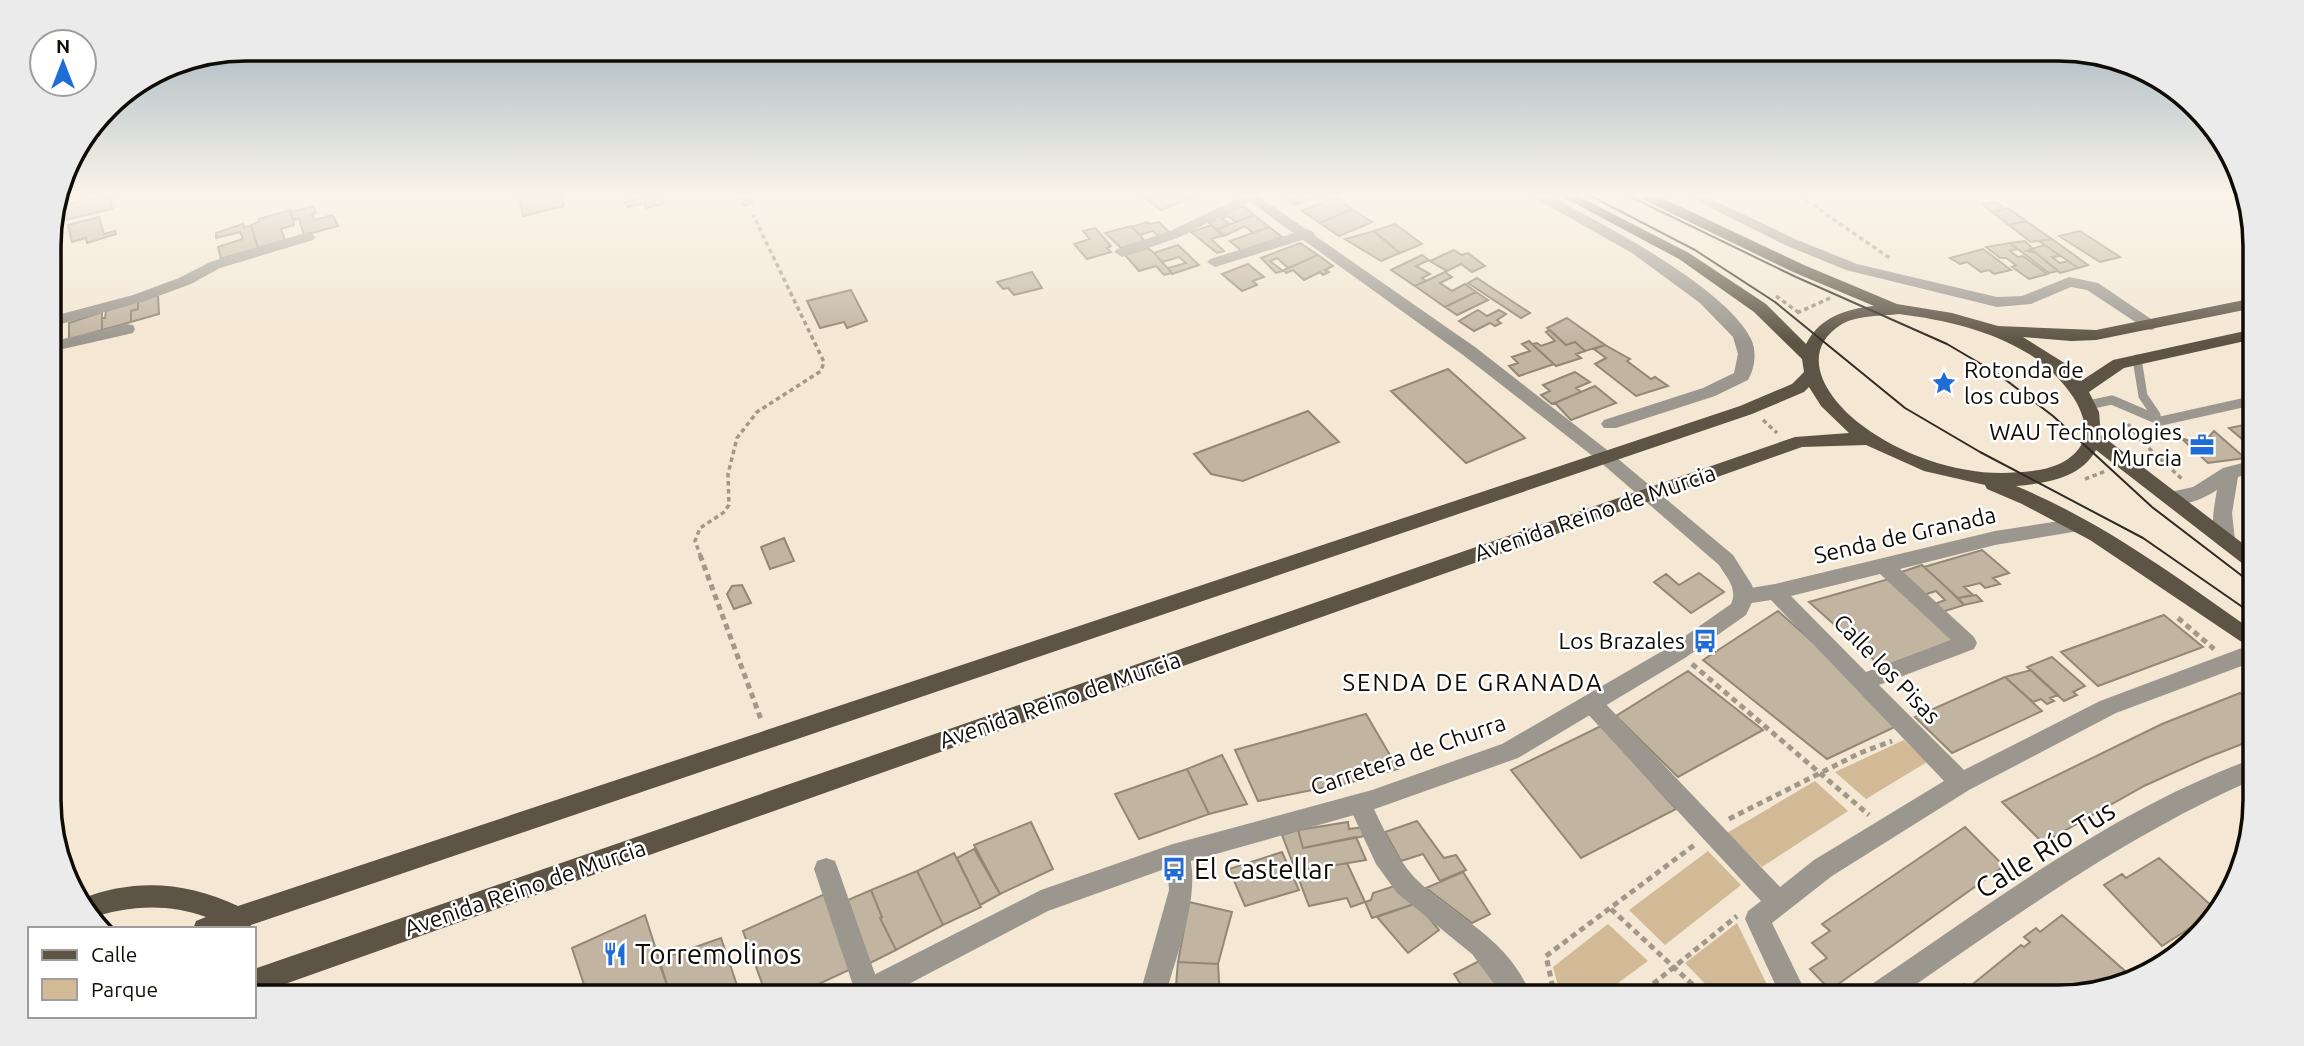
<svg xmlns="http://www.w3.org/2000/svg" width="2304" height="1046" viewBox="0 0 2304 1046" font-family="Ubuntu,sans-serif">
<rect width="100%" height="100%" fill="#f4e7d3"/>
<!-- green -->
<path fill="#d2ba97" d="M1904,740L1927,762L1866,799L1835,772Z
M1815,781L1848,811L1762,867L1727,833Z
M1708,851L1741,885L1665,945L1629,910Z
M1737,923L1773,997H1718L1685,963Z
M1608,924L1648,961L1599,997H1561L1553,967Z"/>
<!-- building -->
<path fill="#c1b4a1" stroke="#938775" stroke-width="2" d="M97,196H121L110,199L112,209L64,220L63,216L53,219L57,207Z
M519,196H561L564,206L523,216Z
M639,196H661L663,204L646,208L645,203L627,207L625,202L640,198Z
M1142,196H1191L1192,197L1161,210Z
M1291,196H1318L1296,205L1288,200L1293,197Z
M1335,197L1352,209L1320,223L1302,211Z
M1996,202L2005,209L1992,212L1982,204Z
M313,206L316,213L312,214L314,220L333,215L338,226L304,235L299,219L293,220L291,212Z
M1243,206L1254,215L1236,222L1228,216L1222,218L1229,224L1216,230L1209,223L1215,220L1214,218Z
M2008,208L2026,221L2009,225L1992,212Z
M1352,209L1372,222L1339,236L1320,223Z
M291,210L294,225L281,229L285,240L258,248L251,225L259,222V219Z
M1254,215L1269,227L1253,233L1245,226L1224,236L1216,230Z
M99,217L104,234L115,231L116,234L87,243L86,238L72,242L68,225Z
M2026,221L2052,239L2031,242L2009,225Z
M1147,222L1150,224L1159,222L1170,233L1158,236L1153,231L1140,235L1131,227Z
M243,224L244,227L251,226L258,248L221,259L218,247L243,239L240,232L216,238V233Z
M1395,224L1422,244L1400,253L1374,231Z
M1211,225L1224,235L1211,239L1224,251L1217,253L1191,232Z
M1131,226L1145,241L1121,248L1105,233Z
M1269,227L1282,237L1242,251L1230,241Z
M1095,228L1111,246L1107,248L1111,252L1087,259L1074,244L1090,239L1083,231Z
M1374,231L1379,236L1400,253L1381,261L1345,239Z
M2080,231L2120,257L2100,262L2059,236Z
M2052,239L2088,265L2078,268L2039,241Z
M2025,241L2033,249L2027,251L2036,253L2058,271L2049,273L2010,243Z
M1300,243L1318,255L1288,268L1277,258L1270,261L1283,271L1276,273L1261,258Z
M2010,243L2017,249L2010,251L2018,257L2023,256L2047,274L2029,279L2012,267L2016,265L2006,258H2000L1986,247Z
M1178,245L1199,265L1172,274L1168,268L1186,263L1179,257L1162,262L1154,253Z
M2045,245L2060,256L2052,257L2060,263L2068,261L2078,268L2060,273L2031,249Z
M1148,248L1154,253L1172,273L1164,275L1156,266L1139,271L1125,255Z
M1983,249L2011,270L1994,274L1989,270L1981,272L1967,262L1960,264L1950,258Z
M1454,250L1462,255L1468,253L1485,266L1472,272L1461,264L1447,271L1430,261Z
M1318,255L1333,266L1325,270L1329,272L1323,275L1320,272L1304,280L1293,270L1286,273L1284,270Z
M1422,255L1429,260L1416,266L1430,274L1422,278L1426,281L1415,286L1391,270Z
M1248,264L1264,277L1253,281L1257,285L1242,291L1222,274Z
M1032,272L1042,288L1014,295L1008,288L1003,289L997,282Z
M1445,272L1452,277L1440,283L1452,291L1465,284L1476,292L1445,307L1415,286Z
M1477,278L1530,313L1521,318L1468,283Z
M851,290L867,321L847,328L844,322L820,328L807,301Z
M1476,292L1488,300L1457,315L1445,307Z
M158,295L159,314L131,322V311L138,309V301Z
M138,301V309L131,311V322L102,330V318H105L106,311Z
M1478,310L1487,316L1499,310L1506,314L1497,320L1501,323L1495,326L1490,323L1474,331L1459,321Z
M102,312V330L69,340V323Z
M1567,318L1605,345L1585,351L1575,342L1566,345L1547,328Z
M1550,330L1566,345L1575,342L1585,351L1576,354L1581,358L1556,366L1532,344L1537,343L1541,346L1555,341L1546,332Z
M1529,341L1554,364L1519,376L1509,366L1518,363L1512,357L1530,351L1522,344Z
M1605,345L1630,359L1627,361L1651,379L1655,377L1668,386L1636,396L1595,364L1606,358L1594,349Z
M1448,369L1525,438L1466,463L1391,391Z
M1575,372L1590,382L1576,388L1581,392L1552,404L1541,395L1550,391L1543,385Z
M1595,386L1616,403L1571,420L1555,403Z
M1308,411L1339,442L1243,481L1211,474L1194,454Z
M2254,423V449L2229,428Z
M2214,431L2245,458L2208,463L2181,438L2202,445Z
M784,538L794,561L770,569L761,547Z
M1982,550L2009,573L1993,578L2000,584L1985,588L1980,583L1964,587L1973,595L1958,598L1924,567Z
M1922,565L1947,588L1964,605L1942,612L1932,605L1945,600L1936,591L1920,596L1896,574Z
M1699,573L1724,592L1691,613L1654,582L1666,574L1679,585Z
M1892,578L1958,638L1884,669L1809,602Z
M742,585L751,603L734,609L727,594L732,586Z
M1976,595L1982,601L1964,605L1958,598Z
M1778,611L1824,652L1899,725L1827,759L1703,660Z
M2164,615L2203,647L2098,686L2061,652Z
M2052,657L2085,686L2073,692L2077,695L2064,701L2027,667Z
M2031,670L2058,695L2050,698L2054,701L2047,704L2041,699L2033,702L2005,677Z
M1688,671L1763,730L1678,777L1616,716Z
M2005,677L2042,711L1952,753L1915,717Z
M2240,693L2255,706V739L2206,758L2144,786L2043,843L2002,802L2162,724Z
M1366,714L1398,769L1352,782L1258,801L1235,750Z
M1601,726L1676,809L1581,858L1511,770Z
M1222,755L1247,804L1209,814L1187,769Z
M1187,769L1209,814L1139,839L1115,794Z
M1417,821L1444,858L1456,855L1466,870L1440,881L1423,854L1401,861L1385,832Z
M1031,822L1053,869L1000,894L974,845Z
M1348,822L1349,829L1363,827L1365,836L1303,848L1298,830Z
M1965,827L2004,866L1830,990L1810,969L1827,958L1812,943L1830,931L1822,924Z
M1298,830L1303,848L1356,837L1366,860L1296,872L1282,835Z
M974,849L1000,894L980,905L957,858Z
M1282,852L1299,890L1245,906L1229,869Z
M954,853L981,907L943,925L917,871Z
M2159,858L2214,908L2204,919L2162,946L2104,885L2122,874L2126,878Z
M1347,863L1365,902L1351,907L1347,898L1309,906L1296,872Z
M917,871L943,925L896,950L880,918L882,917L871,890Z
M1463,872L1490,914L1472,923L1426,888Z
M1401,884L1417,903L1372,918L1365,902L1371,900L1373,893Z
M871,890L882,917L880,918L896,950L868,964L848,900Z
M825,894L851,969L791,997H767L743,931Z
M1189,902L1232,912L1218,964L1178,962Z
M1417,903L1439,930L1408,953L1377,917Z
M645,915L671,997H588L572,948Z
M2062,915L2125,971L2107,984L2071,997H1948L1964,984L1968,988L2021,945L2024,947L2030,942L2024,937L2036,928L2040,932Z
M721,938L741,997H697L694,985L671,996L658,960Z
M1483,959L1511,997H1469L1454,974Z
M1178,962L1218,964L1220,997H1175Z"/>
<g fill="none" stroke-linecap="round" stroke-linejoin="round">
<!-- path-far1 -->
<path stroke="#a19889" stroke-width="3.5" stroke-dasharray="4.5 3.5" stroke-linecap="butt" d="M1800,196L1891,259
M1776,296L1798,312
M1797,313L1830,298
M1763,420L1777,433
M2128,424L2139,439L2183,480
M2085,479L2106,471
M701,557L695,541L700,528L723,513L729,505L728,474L737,438L757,412L821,371L824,362L753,215"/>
<!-- path -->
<path stroke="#a19889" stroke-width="5" stroke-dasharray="6 4.5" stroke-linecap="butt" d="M700,555L762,722
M2178,618L2214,649
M1692,664L1869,815
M2245,675L2255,684
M1729,819L1860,753L1892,741
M1611,909L1706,997
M2125,978L2185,942
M1555,997L1546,956L1697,843
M1637,997L1737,916"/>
<!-- service-far1 -->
<path stroke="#9c978e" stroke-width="9" d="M2137,359L2143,396L2156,415
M2088,405L2112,400L2161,421L2251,401"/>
<!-- service -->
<path stroke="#9c978e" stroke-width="11" d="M459,997L470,993V997"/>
<!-- minor -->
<path fill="#9c978e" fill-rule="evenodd" d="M737,196H751L754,203L747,207L742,206Z
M1243,196L1259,197L1180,237L1122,257L1114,252L1117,249L1170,231Z
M1531,196C1535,196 1542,195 1547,196C1558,197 1570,207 1580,212C1625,236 1729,293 1751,339C1757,351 1755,368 1748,380L1715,396L1616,428H1604L1601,424L1604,420L1703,388L1734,373L1738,354L1733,337L1700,303L1632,253Z
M1687,196H1705L1795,239L1857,264L1997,297L2022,296L2069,277L2098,283L2160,325L2152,330L2146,329L2087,290L2071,287L2031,304L1997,307L1846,270L1785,245Z
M1307,229L1312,231L1315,234L1312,237L1215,267L1207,262L1210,259Z
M308,232L316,237L313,240L220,268L191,284L145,301L50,327V317L133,295L179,278L210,262Z
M127,324L133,325L135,329L133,333L50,352V342Z
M2254,460V472L2238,477L2232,513L2235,540L2232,545L2225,547L2218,545C2209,528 2214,508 2217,490C2203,499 2183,508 2166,503L2164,498L2166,493L2193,487L2223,468Z
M2078,518L2085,520L2088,525L2085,530L1995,545L1900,569L1974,637L1977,643L1974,649L1879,685L1964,770L2100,701L2255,643V661L2116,713L1969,790L1832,876L1772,923L1808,997H1781L1745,919L1748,911L1761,901L1584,710L1581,704L1584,698L1592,695L1600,698L1780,887L1814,860L1944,781L1771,600L1745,604L1738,602L1735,596L1738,590L1775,584L1995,531ZM1880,574L1951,640L1866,672L1791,596Z
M2255,758V779C2126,835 2014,917 1898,997H1862L1866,988C1990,905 2113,809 2255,758Z
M1360,794L1368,797C1382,824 1393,854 1414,877C1452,916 1506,936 1529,991L1527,997H1504L1472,954L1397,893L1376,864L1348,804L1352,797Z
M1178,843L1186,846C1205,887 1176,955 1165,997H1139L1169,890L1166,854L1170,846Z
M826,858L835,861L838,869L881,991L879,997H857L855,991L814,869L817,861Z"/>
<!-- tertiary -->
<path fill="#9c978e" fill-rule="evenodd" d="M1242,196H1258L1475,347L1611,453L1733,555L1752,585L1755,596L1746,615L1685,658L1518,758L1372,810L1173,866L1048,911L884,997H844L848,988L1041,890L1173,844L1372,790L1502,744L1671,646L1731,604C1738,589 1727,578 1719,565L1599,461L1463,355Z"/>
<!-- primary -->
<path fill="#5d5445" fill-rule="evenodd" d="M1561,196H1578L1689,253L1766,304L1806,344C1820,317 1846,309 1874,306L1793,272L1642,199L1640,196H1658L1804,265L1897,304L1952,313L1998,326L2096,330L2254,298V308L2096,340L2071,341L2023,337L2066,364L2081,381L2113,360L2254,329V339L2124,368L2089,392L2099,412L2101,435L2254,552V569L2247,567L2096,450C2080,479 2046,483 2016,486C2103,522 2178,578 2255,632V651L2090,540L2022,504L1987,489L1985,485L1924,471L1866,445L1802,447L254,995V969L1795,437L1849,433L1821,406L1809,387L1804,392L1752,414L251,925L249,929H193L196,921L206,917C168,903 127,905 89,919L81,899C135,878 186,882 238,906L1740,406L1792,384L1804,372L1802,359L1754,312L1679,259ZM1899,314C1945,320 1990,330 2029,354C2059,372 2112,429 2068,459C2049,472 2023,472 2001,473C1954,473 1900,454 1863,426C1830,402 1794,354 1842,324C1858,315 1881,316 1899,314Z"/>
<!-- tram -->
<path stroke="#2f2a22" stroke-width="2" d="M1591,196L1695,250L1775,302L1905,408L1980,452L2143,538L2254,615
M1629,196L1796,277L1947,344L1998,374L2053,416L2152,507L2254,585"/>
</g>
<!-- sky -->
<linearGradient id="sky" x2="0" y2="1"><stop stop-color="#9bafba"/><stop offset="0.57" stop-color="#faf4eb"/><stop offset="1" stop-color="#faf4eb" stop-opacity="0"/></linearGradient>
<rect width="2304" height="342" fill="url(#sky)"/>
<!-- icons -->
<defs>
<g id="sight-bare" transform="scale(1.89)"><path d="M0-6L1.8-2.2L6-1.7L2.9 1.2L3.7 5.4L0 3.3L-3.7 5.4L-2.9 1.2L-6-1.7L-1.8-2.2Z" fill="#1d6cd7" stroke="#fff" stroke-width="2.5" paint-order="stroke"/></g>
<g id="office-bare" transform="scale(1.89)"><path d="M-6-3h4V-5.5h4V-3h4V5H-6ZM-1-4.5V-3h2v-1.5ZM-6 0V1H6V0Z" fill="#1d6cd7" stroke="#fff" stroke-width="2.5" paint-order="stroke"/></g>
<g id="bus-bare" transform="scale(1.89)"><path d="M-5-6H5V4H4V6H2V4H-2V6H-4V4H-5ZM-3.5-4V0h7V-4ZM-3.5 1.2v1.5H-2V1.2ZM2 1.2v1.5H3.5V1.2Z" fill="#1d6cd7" stroke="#fff" stroke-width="2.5" paint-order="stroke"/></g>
<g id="restaurant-bare" transform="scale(1.89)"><path d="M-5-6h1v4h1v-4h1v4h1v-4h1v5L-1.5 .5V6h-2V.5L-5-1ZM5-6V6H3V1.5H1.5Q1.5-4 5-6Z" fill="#1d6cd7" stroke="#fff" stroke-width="2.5" paint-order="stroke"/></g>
</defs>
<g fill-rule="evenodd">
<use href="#sight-bare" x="1944" y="383"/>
<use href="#office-bare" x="2202" y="445"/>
<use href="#bus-bare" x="1705" y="641"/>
<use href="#bus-bare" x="1174" y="869"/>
<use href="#restaurant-bare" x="615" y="954"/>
</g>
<g text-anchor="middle" stroke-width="5" stroke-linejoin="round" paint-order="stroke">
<!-- poi labels -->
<g font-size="23" fill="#0f0b05" stroke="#fff" text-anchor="end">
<text x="1964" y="378" text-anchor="start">Rotonda de<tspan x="1964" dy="26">los cubos</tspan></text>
<text x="2182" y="440">WAU Technologies<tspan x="2182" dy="26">Murcia</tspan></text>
<text x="1685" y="649">Los Brazales</text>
</g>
<!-- street labels -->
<g font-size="23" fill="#0f0b05" stroke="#fff">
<text transform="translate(1595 513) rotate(-19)" y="8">Avenida Reino de Murcia</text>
<text transform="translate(1905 535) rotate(-13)" y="8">Senda de Granada</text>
<text transform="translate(1887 669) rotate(46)" y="8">Calle los Pisas</text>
<text transform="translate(1060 700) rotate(-19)" y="8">Avenida Reino de Murcia</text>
<text transform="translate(1408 755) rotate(-19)" y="8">Carretera de Churra</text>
<text transform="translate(525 888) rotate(-19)" y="8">Avenida Reino de Murcia</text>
</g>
<!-- neighbourhood labels -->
<g font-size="24" letter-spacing="2" fill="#0f0b05" stroke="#fff">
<text x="1473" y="691">SENDA DE GRANADA</text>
</g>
<!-- near-street labels -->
<g font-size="28" fill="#0f0b05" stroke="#fff">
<text transform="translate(2045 849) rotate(-32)" y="10">Calle Río Tus</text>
</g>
<!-- near-poi labels -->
<g font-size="28" fill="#0f0b05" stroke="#fff" text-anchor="start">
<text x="1194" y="879">El Castellar</text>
<text x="635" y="964">Torremolinos</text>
</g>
</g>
<!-- crop -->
<path d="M0 0H2304V1046H0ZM246 61H2058A185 185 0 0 1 2243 246V800A185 185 0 0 1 2058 985H246A185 185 0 0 1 61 800V246A185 185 0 0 1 246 61Z" fill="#ecebeb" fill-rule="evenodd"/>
<path fill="none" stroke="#0f0b05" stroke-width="3.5" d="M246 61H2058A185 185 0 0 1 2243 246V800A185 185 0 0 1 2058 985H246A185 185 0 0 1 61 800V246A185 185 0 0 1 246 61Z"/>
<!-- legend -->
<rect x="28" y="927" width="228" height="91" fill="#ffffff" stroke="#9f9d9b" stroke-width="2"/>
<rect x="42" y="950" width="35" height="10" fill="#5d5445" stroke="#9f9d9b" stroke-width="2"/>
<text x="91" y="962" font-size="21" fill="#0f0b05">Calle</text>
<rect x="42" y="979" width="35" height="21" fill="#d2ba97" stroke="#9f9d9b" stroke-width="2"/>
<text x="91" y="997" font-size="21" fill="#0f0b05">Parque</text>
<!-- north arrow -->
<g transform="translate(63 63)"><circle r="33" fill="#ffffff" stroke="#9f9d9b" stroke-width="2"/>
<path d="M0-5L12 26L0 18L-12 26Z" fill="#1d6cd7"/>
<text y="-10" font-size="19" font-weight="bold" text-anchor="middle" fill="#0f0b05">N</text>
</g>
</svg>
